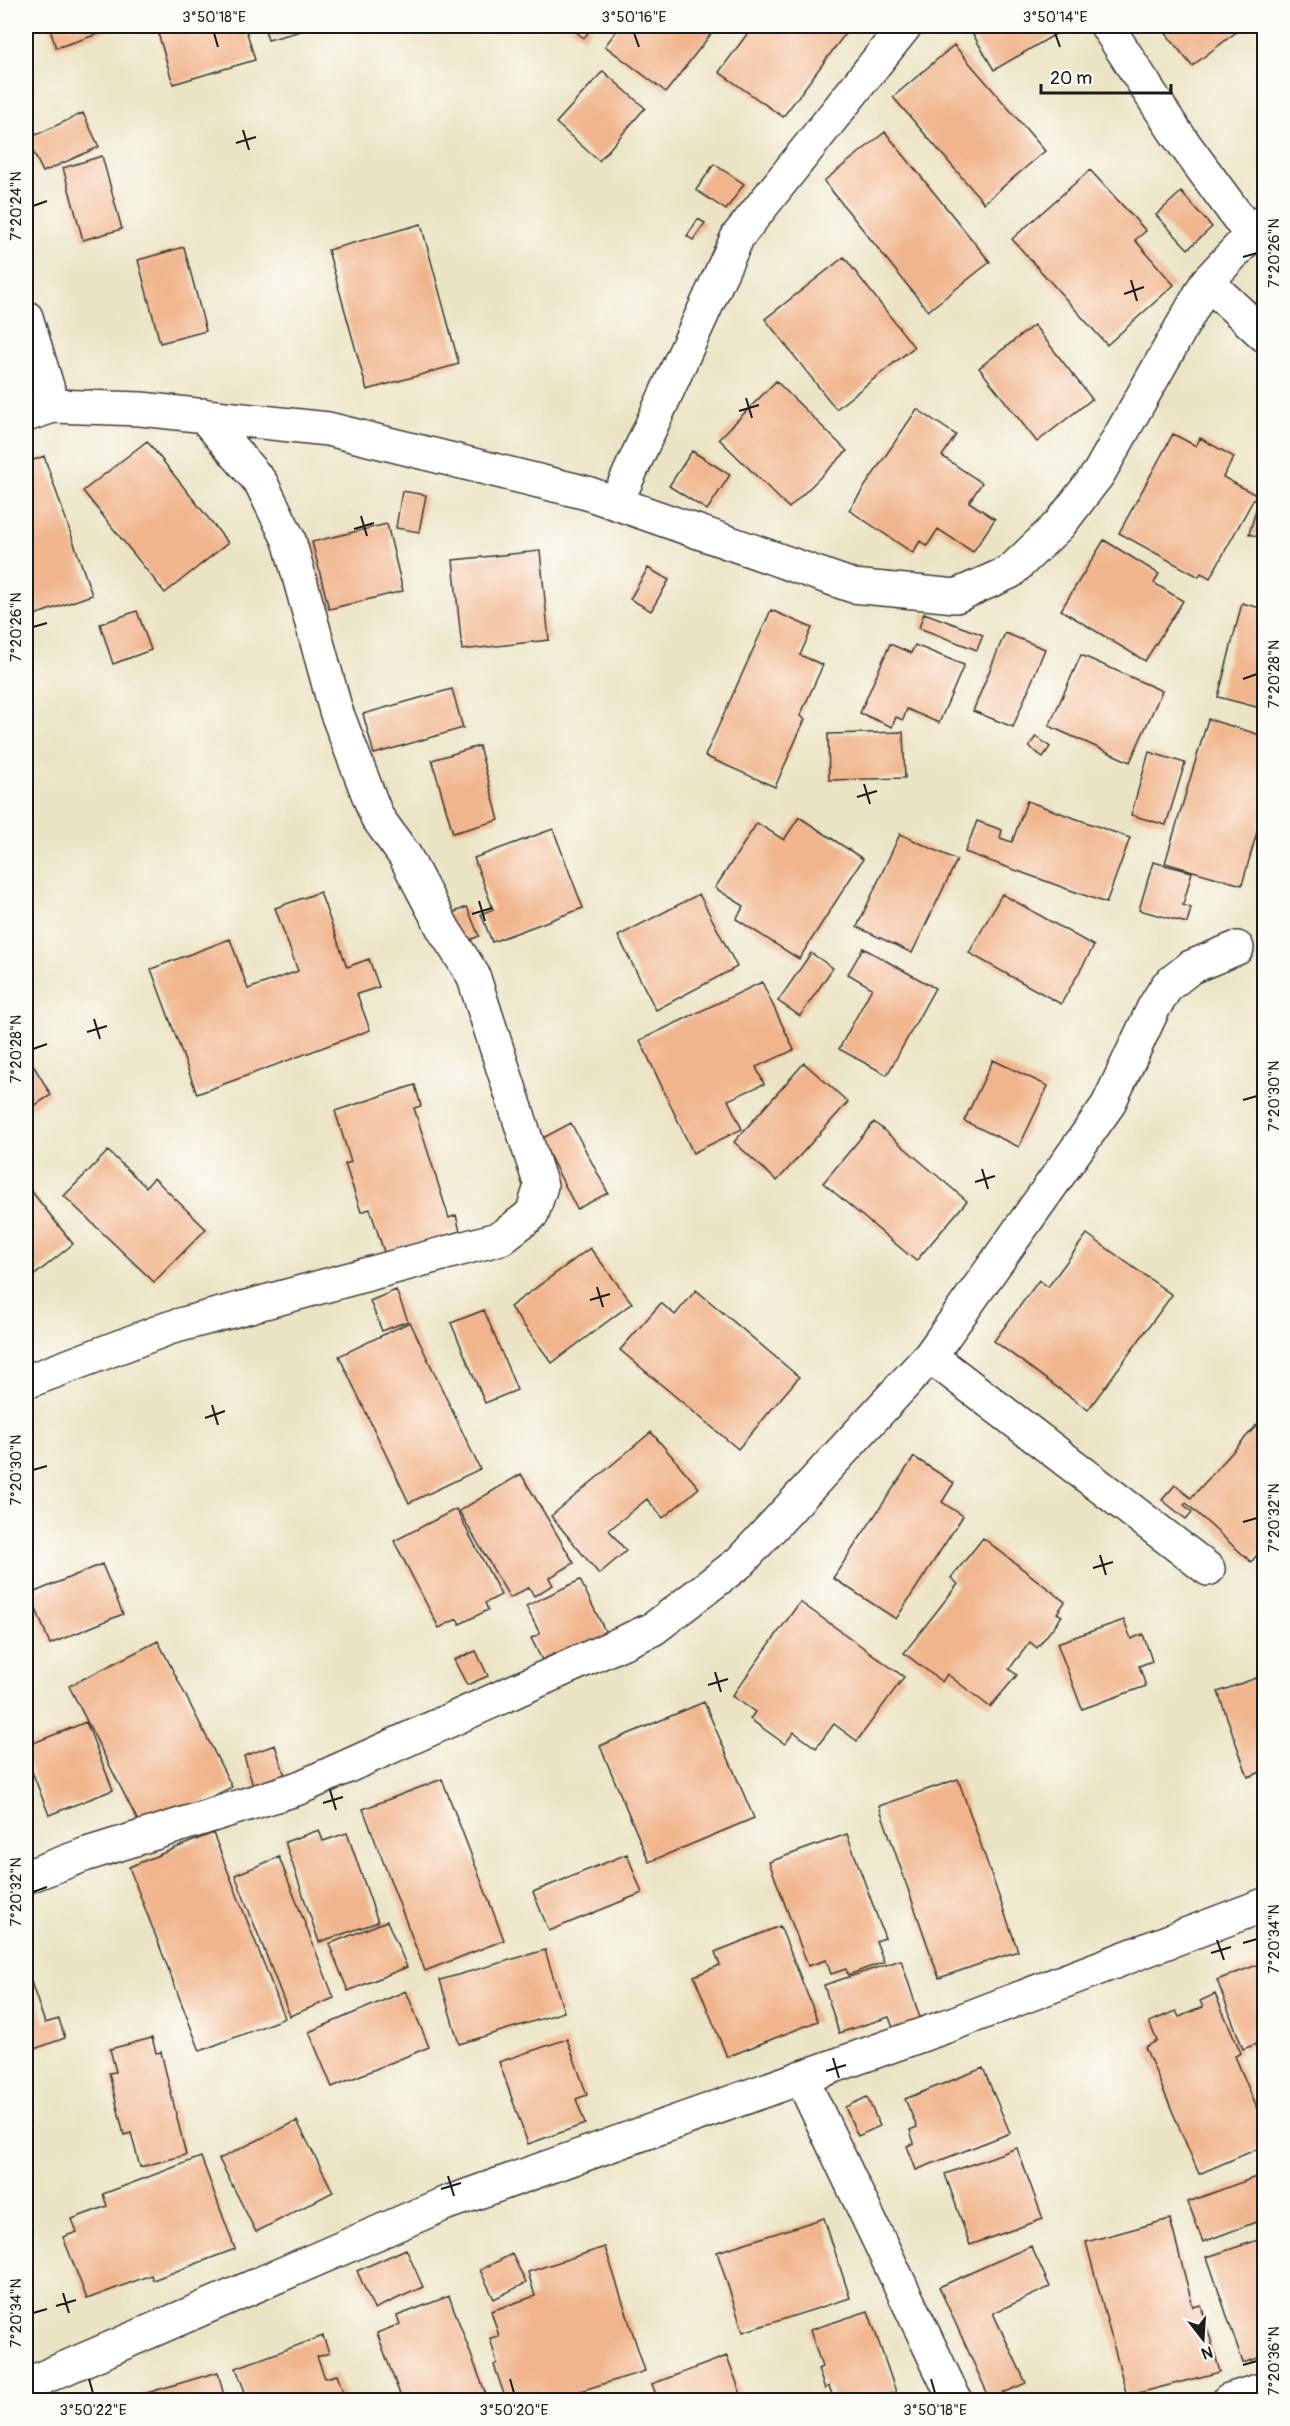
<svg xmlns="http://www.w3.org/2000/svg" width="1290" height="2426" viewBox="0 0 1290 2426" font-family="Pangolin,sans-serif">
<rect width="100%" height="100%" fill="#fdfcf7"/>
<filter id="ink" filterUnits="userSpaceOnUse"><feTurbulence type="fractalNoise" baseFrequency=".0167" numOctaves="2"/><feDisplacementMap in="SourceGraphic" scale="12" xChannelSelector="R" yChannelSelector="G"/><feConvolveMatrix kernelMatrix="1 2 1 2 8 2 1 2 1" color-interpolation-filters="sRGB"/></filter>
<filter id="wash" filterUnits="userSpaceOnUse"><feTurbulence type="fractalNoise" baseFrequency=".008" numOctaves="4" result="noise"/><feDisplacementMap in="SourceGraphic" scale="24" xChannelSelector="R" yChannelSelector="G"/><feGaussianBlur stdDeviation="1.35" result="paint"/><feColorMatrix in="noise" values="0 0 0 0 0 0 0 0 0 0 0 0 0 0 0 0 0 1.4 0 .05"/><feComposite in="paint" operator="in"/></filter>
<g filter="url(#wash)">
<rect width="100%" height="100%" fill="#ebe4c4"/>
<g id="blocks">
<!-- building -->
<path fill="#f0b58c" d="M49,26H122L56,48Z
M156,26H245L255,60L173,84Z
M264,26H319L268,40Z
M568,26H593L584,38Z
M620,26H717L666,92L605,46Z
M753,26H851L783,117L719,72Z
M968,26H1058L1061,31L994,70Z
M1160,26H1244L1192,66Z
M954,45L1045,151L984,203L893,97Z
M603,71L645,108L599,161L556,123Z
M83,113L99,147L43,172L27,139Z
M885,132L990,262L928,311L824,181Z
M102,156L122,229L83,240L63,168Z
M714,164L744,184L726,210L696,190Z
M1090,170L1146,231L1135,240L1174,285L1107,345L1012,239Z
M1181,192L1212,227L1188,249L1156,215Z
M698,219L705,223L693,240L687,236Z
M421,224L459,364L367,390L328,250Z
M184,247L206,331L160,343L138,260Z
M844,257L914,347L836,409L765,319Z
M1034,325L1092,399L1037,442L979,368Z
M776,381L847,451L789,508L719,439Z
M917,409L956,435L942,456L982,483L969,502L995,519L973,552L938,529L927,546L920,541L913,553L849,510Z
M1173,434L1196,446L1200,438L1234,457L1223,477L1256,495L1210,578L1201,573L1199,577L1119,533Z
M147,441L228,543L165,593L83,491Z
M692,451L730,475L707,510L669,486Z
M44,456L92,595L26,618V463Z
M1264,484V539L1249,534Z
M402,491L426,495L419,532L396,528Z
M387,524L403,591L329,609L312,542Z
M1104,540L1159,574L1154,583L1183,601L1145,661L1061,610Z
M540,551L549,640L462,650L453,560Z
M648,568L669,580L651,611L630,599Z
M1242,603L1264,609V709L1218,697Z
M771,610L812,628L800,655L823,665L800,716L805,719L775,787L705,756Z
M137,611L151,650L113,664L100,624Z
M924,613L983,635L977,650L919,628Z
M1005,633L1045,649L1013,727L973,711Z
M890,644L911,653L915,645L964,665L939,723L907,709L903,720L896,717L892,727L860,713Z
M1081,655L1162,691L1130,762L1049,726Z
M452,689L463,728L374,754L363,714Z
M1208,719L1264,736V807L1242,885L1165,863Z
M903,732L905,778L829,780L828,734Z
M1036,736L1050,747L1043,757L1029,747Z
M479,746L499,820L453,833L432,760Z
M1149,752L1185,763L1166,825L1131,815Z
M1027,801L1130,838L1106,903L965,852L977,821L1002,830L1000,838L1012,842Z
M799,817L863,859L799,959L736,919L744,906L715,888L757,823L784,840Z
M553,829L583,908L492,942L481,914L493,909L474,858Z
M900,834L957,860L912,953L857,927Z
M1153,862L1192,872L1183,905L1191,908L1187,923L1139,910Z
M320,892L347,967L369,959L379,987L357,994L370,1030L197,1094L151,969L230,939L248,989L298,971L275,908Z
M699,894L737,967L656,1010L618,936Z
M1002,894L1094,946L1061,1004L969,953Z
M467,907L479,936L458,945L445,916Z
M863,948L935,988L887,1075L839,1049L872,988L848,974Z
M811,953L833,968L800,1016L778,1001Z
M762,982L794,1050L756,1067L764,1084L728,1100L742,1129L693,1153L640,1040Z
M26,1053L51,1095L26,1111Z
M993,1060L1048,1086L1019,1147L964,1121Z
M804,1063L848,1102L777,1181L734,1142Z
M415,1085L421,1106L414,1108L449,1218L456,1215L460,1231L385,1255L370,1209L361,1212L345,1164L351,1162L335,1111Z
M874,1122L967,1201L916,1261L823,1183Z
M571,1123L608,1193L577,1209L541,1139Z
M108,1151L146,1187L154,1178L206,1229L154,1282L64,1196Z
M26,1184L73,1244L26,1282Z
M1087,1234L1172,1295L1088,1410L994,1341L1039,1280L1048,1287Z
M590,1248L632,1303L552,1363L510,1307Z
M396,1290L408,1321L382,1331L370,1301Z
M696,1290L799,1377L738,1449L620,1350L661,1303L675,1315Z
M484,1310L517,1390L485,1403L451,1323Z
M410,1322L480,1469L409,1503L339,1356Z
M1264,1417V1547L1251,1562L1186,1503L1184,1505L1192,1512L1186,1519L1162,1500L1175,1485L1191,1498Z
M651,1432L699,1488L663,1518L647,1499L609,1530L626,1551L599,1574L551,1516Z
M914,1457L954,1483L942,1502L963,1516L896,1619L833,1578Z
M521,1474L574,1563L549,1578L553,1585L534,1596L529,1587L510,1598L459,1511Z
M456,1509L501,1595L485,1603L488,1610L460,1624L457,1619L439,1628L394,1541Z
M983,1538L1065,1602L1057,1613L1062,1616L1037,1648L1030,1642L1009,1669L1017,1675L990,1707L947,1674L942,1682L904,1653L958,1584L951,1578Z
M102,1564L123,1614L50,1644L30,1594Z
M580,1580L610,1641L560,1666L554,1654L542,1660L531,1638L540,1634L526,1606Z
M800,1602L904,1677L857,1741L834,1724L816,1748L794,1732L785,1744L750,1719L755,1712L732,1696Z
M1124,1620L1131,1639L1143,1634L1152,1661L1139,1666L1146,1686L1082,1709L1057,1643Z
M158,1641L232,1787L143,1831L69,1686Z
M476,1651L488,1676L467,1685L454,1660Z
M1264,1675V1771L1248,1777L1218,1692Z
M704,1702L754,1818L649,1862L600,1746Z
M86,1722L113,1790L49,1815L26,1756V1746Z
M275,1745L286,1779L254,1789L244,1756Z
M442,1779L504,1940L425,1971L363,1809Z
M958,1779L1018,1951L939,1978L879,1806Z
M319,1830L323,1841L347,1833L378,1922L319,1942L285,1842Z
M213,1833L285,2018L200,2051L129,1867Z
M847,1834L885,1938L876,1941L884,1962L848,1975L846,1969L831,1974L826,1960L808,1966L769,1862Z
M627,1854L642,1893L549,1931L533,1892Z
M279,1857L334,1998L290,2016L235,1875Z
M387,1921L407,1967L348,1991L329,1944Z
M780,1926L818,2021L727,2057L694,1976L720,1965L715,1952Z
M545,1950L564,2012L459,2044L440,1980Z
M901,1960L923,2027L896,2036L889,2017L839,2033L824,1985Z
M1257,1965L1264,1987V2041L1243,2049L1217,1980Z
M26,1967L45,2023L59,2019L65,2038L26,2052Z
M406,1991L429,2047L332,2087L309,2032Z
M1215,1994L1241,2053L1235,2056L1264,2125V2146L1199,2174L1145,2047L1157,2041L1149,2022L1176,2011L1179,2017L1203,2007L1200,2001Z
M152,2038L156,2053L161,2052L186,2155L140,2167L131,2133L124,2135L109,2073L116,2072L110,2049Z
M567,2039L587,2095L576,2099L585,2124L528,2144L499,2062Z
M983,2068L1010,2133L916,2170L907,2146L914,2143L910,2130L917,2127L905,2099Z
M867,2097L880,2126L858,2136L845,2107Z
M297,2121L333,2192L256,2232L219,2159Z
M1017,2148L1043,2219L970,2245L945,2174Z
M201,2157L235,2249L153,2280L151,2275L87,2299L63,2237L77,2232L72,2219L107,2206L103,2194Z
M1264,2174V2219L1203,2242L1188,2202Z
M824,2218L850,2298L743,2332L717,2252Z
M1170,2219L1193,2307L1201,2305L1220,2372L1127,2396L1086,2242Z
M1264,2238V2356L1243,2363L1207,2257Z
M1031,2246L1050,2287L993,2313L1026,2383L990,2399L939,2287Z
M605,2247L645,2371L551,2400H506L494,2365L497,2363L490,2338L499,2336L491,2311L535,2296L528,2272Z
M406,2249L423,2287L374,2309L357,2271Z
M512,2254L526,2283L494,2299L480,2270Z
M449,2296L488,2400H402L377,2333L400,2324L397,2316Z
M868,2311L896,2392L870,2400H834L829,2386L825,2389L818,2369L822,2367L810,2330Z
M323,2336L329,2353L317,2357L325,2378L337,2375L346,2400H248L236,2368Z
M727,2356L743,2400H658L652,2384Z
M218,2372L225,2400H141L140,2395Z"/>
</g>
</g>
<g filter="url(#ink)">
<use href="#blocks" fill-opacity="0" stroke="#3b3a35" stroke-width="1.5"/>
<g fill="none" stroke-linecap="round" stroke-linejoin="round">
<!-- minor casing -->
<g stroke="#3b3a35" stroke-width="36">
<path id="minor" d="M1107,26L1174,130L1251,235
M1207,282L1264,335
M26,317L53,406
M26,415L53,406L141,409L328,429L587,493L853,586L956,596L1010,572L1060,524L1099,473L1207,282L1264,221
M616,503L738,236L905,26
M930,1356L1208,1569
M26,1382L169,1328L501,1238L532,1214L541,1186L473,975L444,930L405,856L377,817L336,711L289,540L261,483L203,415
M26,1877L84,1855L299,1788L653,1629L740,1562L930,1356L1108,1105L1154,1007L1167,986L1191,967L1237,948
M801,2077L955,2400
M26,2385L444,2204L947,2026L1264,1905
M1229,2400L1264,2389"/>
</g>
<!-- minor -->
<use href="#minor" stroke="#fff" stroke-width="33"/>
</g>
</g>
<!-- ticks -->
<path fill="none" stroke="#1c1c1c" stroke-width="2" d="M214,33L218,47M634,33L639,47M1055,33L1060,47M243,130L249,150M236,143L256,137M33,206L47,201M1243,257L1257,253M1131,280L1137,301M1124,294L1144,287M746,398L752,418M739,411L759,405M361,516L367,536M354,529L374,523M33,627L47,623M1243,679L1257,674M864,784L870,804M857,797L877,791M479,901L485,921M472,914L492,908M94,1019L100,1039M87,1032L107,1026M33,1049L47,1044M1243,1100L1257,1096M982,1169L988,1189M975,1182L995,1176M597,1287L603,1307M590,1300L610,1294M212,1405L218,1425M205,1418L225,1411M33,1470L47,1466M1243,1522L1257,1518M1100,1555L1106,1575M1093,1568L1113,1562M715,1672L721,1692M708,1685L728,1679M330,1790L336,1810M323,1803L343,1797M33,1892L47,1887M1217,1940L1224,1960M1243,1943L1257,1939M1211,1953L1231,1947M833,2058L839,2078M826,2071L846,2065M448,2176L454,2196M441,2189L461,2183M63,2293L69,2313M56,2306L76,2300M33,2313L47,2309M1243,2365L1257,2361M89,2379L93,2393M510,2379L514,2393M931,2379L935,2393"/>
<!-- margin -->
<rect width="1290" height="2426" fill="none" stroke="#fdfcf7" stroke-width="66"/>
<!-- north arrow -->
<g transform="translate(1203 2339) rotate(163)" stroke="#fdfcf7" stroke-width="4.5" paint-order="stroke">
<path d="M0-4.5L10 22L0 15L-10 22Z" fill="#1c1c1c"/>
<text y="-9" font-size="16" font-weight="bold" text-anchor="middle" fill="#1c1c1c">N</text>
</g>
<!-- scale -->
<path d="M1041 84v9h130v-9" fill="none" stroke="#1c1c1c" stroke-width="3"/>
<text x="1050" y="84" font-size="18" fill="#1c1c1c" stroke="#fdfcf7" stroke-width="4.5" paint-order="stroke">20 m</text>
<rect x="33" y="33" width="1224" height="2360" fill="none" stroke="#1c1c1c" stroke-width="2"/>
<g font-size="15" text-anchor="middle" fill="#1c1c1c">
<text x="214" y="22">3°50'18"E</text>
<text x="634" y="22">3°50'16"E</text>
<text x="1055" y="22">3°50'14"E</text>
<text transform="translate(16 206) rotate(-90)" y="5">7°20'24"N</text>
<text transform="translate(1274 253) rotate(-90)" y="5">7°20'26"N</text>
<text transform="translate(16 627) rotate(-90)" y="5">7°20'26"N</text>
<text transform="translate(1274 674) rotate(-90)" y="5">7°20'28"N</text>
<text transform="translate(16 1049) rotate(-90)" y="5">7°20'28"N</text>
<text transform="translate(1274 1096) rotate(-90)" y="5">7°20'30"N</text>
<text transform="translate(16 1470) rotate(-90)" y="5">7°20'30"N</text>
<text transform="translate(1274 1518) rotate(-90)" y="5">7°20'32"N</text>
<text transform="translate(16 1892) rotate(-90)" y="5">7°20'32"N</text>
<text transform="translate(1274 1939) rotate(-90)" y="5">7°20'34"N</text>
<text transform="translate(16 2313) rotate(-90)" y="5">7°20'34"N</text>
<text transform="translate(1274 2361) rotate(-90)" y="5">7°20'36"N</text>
<text x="93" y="2415">3°50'22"E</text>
<text x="514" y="2415">3°50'20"E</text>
<text x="935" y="2415">3°50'18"E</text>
</g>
</svg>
